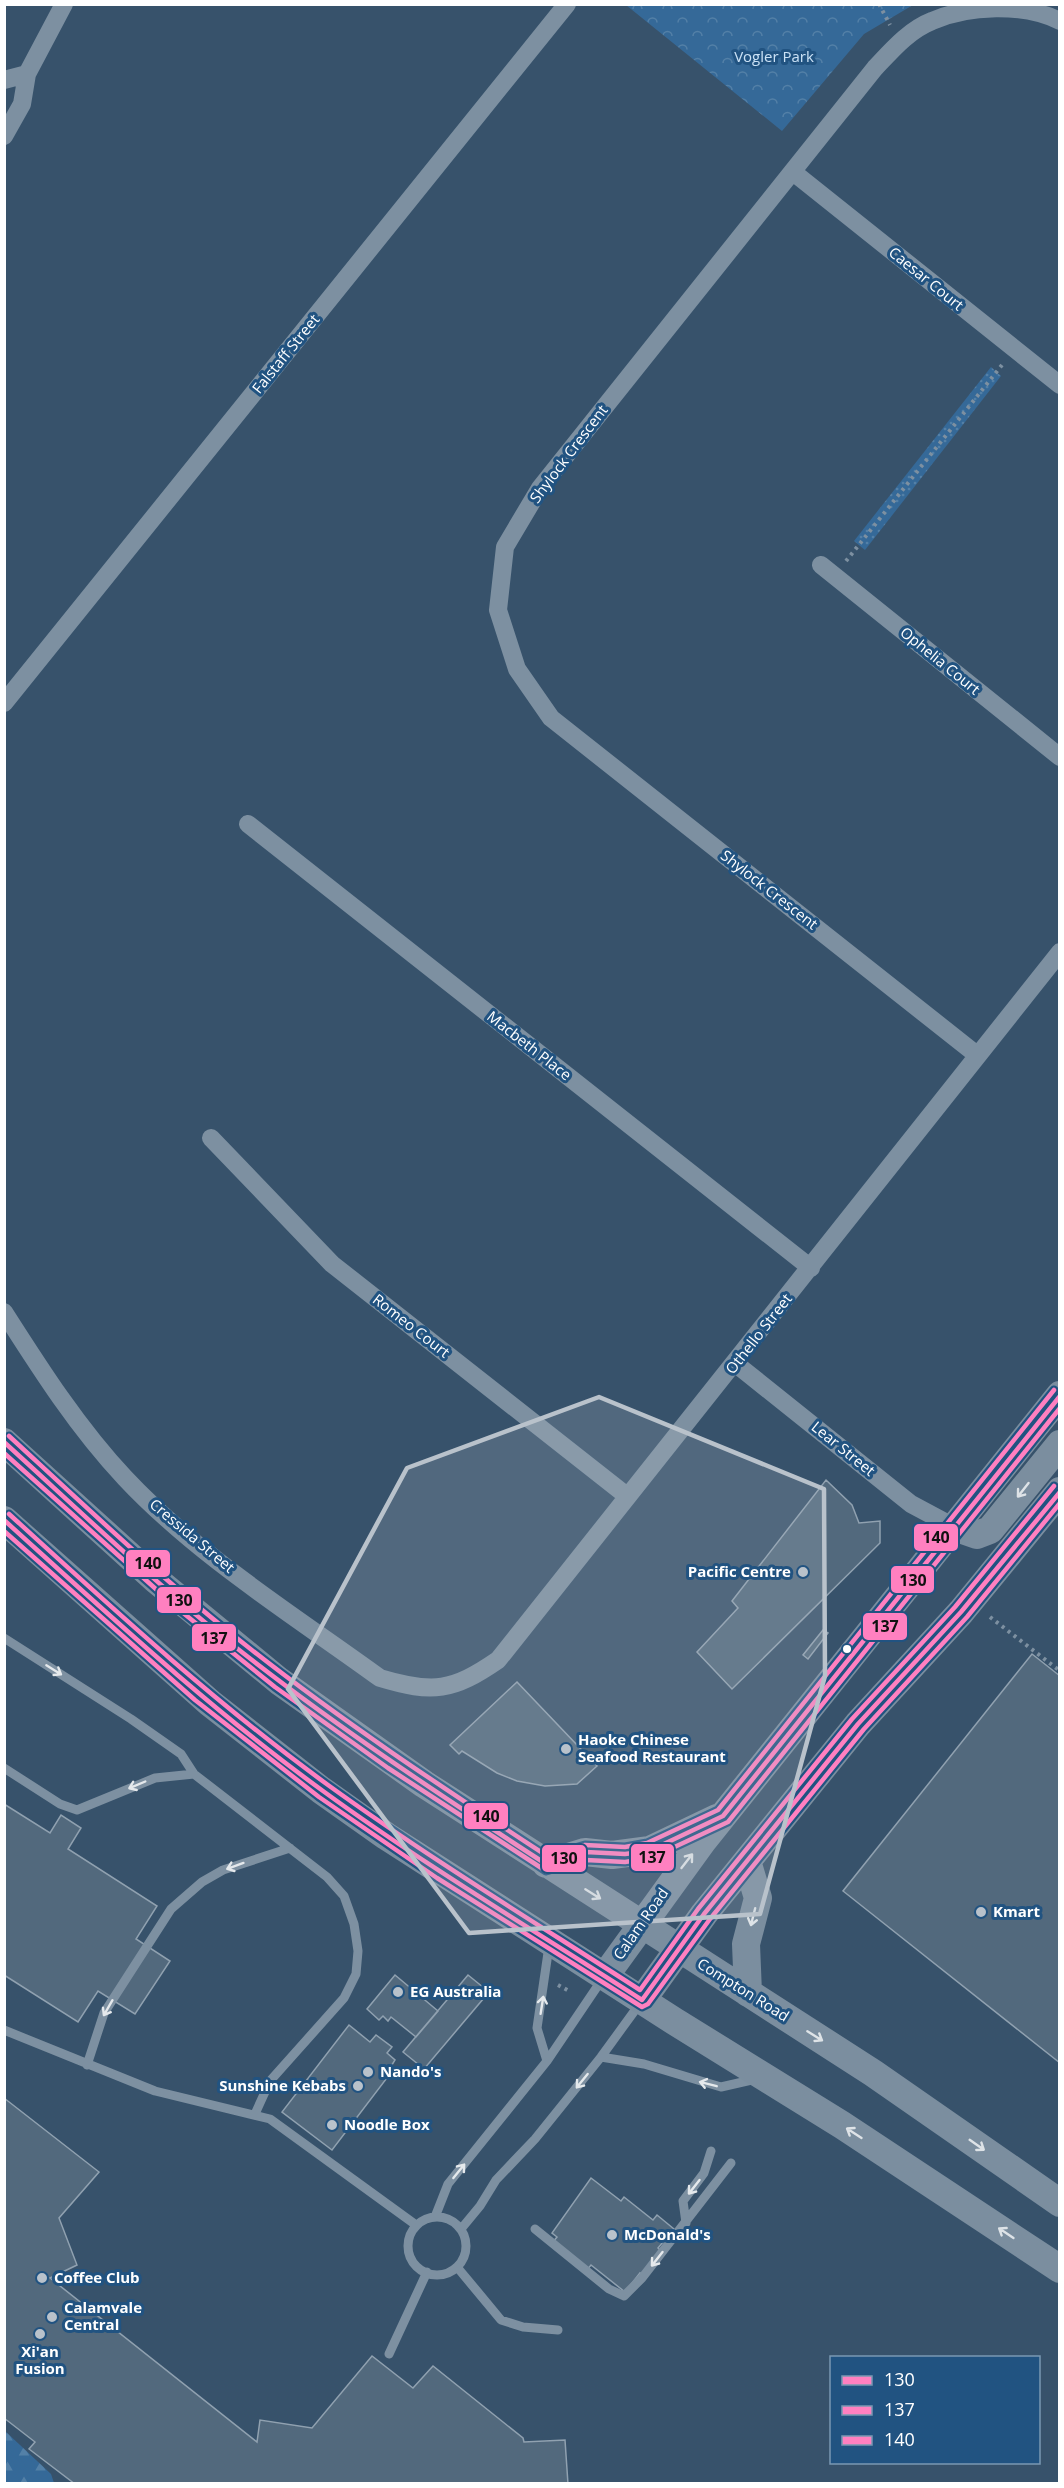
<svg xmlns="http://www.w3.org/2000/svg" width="1064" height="2488" viewBox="0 0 1064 2488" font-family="'Open Sans',sans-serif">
<defs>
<pattern id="grass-dots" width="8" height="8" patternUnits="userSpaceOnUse" patternTransform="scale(1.5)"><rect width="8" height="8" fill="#356998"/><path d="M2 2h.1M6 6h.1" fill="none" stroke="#5380a7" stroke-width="1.8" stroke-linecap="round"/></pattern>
<pattern id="forest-firs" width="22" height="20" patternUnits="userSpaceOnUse" patternTransform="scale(1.5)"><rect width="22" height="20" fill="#356998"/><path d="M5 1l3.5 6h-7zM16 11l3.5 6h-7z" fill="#5380a7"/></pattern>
<pattern id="park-crowns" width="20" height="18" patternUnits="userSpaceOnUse" patternTransform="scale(1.5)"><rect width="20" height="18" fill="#356998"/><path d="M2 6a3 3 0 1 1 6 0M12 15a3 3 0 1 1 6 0" fill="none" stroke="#5380a7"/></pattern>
</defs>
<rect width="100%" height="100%" fill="#37526b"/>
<!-- grass -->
<path fill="url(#grass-dots)" d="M991,367L1001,376L865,550L854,541Z"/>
<!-- forest -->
<path fill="url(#forest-firs)" d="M5,2431L51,2474L54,2483H5Z"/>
<!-- park -->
<path fill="url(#park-crowns)" d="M626,5H913L864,34L782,131Z"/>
<!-- building -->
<path fill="#52697d" stroke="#90a1b0" stroke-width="1.5" d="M826,1480L852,1505L859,1523L880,1521V1543L732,1689L697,1652L738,1608L732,1601Z
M823,1630L828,1633L808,1659L803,1655Z
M1032,1654L1060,1676V2063L843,1891Z
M517,1682L597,1766L577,1784L545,1786L517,1781L497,1773L462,1751L459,1754L450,1745Z
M4,1804L50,1833L61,1815L81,1828L68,1849L157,1906L136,1939L170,1961L135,2014L98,1991L78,2022L4,1975Z
M395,1975L438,2011L416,2037L391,2017L388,2021L383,2016L379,2020L367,2009Z
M468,1975L489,1992L424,2069L403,2052Z
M349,2025L370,2042L376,2035L392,2047L387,2053L395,2060L390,2068L393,2070L332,2150L282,2112Z
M4,2098L99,2172L59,2218L77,2265L50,2278L257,2442L260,2420L312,2428L372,2356L413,2388L433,2366L523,2438L524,2442L565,2440L568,2484H75L29,2449L35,2442L4,2418Z
M591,2178L621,2201L624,2197L653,2220L657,2215L674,2229L658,2248L663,2253L644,2277L640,2273L625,2292L591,2265L587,2270L552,2243L557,2237L552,2233Z"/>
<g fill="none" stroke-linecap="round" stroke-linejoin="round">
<!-- path -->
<path stroke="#7d90a1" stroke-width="4" stroke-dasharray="3 4.5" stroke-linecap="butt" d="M879,4L890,25
M846,561L1002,365
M990,1617L1060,1671
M558,1985L571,1992"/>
<!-- service -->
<path stroke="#7d90a1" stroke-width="9" d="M4,1638L131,1719L181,1754L194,1774L327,1877L344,1896L354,1924L358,1951L356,1974L344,1998L270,2081L255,2114
M4,1768L60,1804L77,1810L155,1778L194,1774
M4,2030L155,2091L270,2119L416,2225
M601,2057L644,2064L721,2087L756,2079
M547,2061L537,2028L549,1946
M87,2065L104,2013L171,1909L202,1882L223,1870L290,1848
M435,2217L448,2184L547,2061L603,1978
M408 2246a29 29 0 1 1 58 0a29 29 0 1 1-58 0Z
M686,2223L683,2201L704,2173L711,2151
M461,2229L480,2206L496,2180L535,2139L601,2057L641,2002
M535,2229L609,2289L624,2296L642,2278L731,2163
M457,2267L501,2320L523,2327L558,2330
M389,2354L427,2272"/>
<!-- minor -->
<path stroke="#7d90a1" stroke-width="18" d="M27,74L64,4
M4,80L27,74L22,104L4,136
M793,172L1060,385
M821,565L1060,757
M4,703L567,4
M248,824L811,1268
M977,1055L551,718L517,669L498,610L505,547L540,488L875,68C892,50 909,30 932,21C968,5 1024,3 1060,21
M211,1138L332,1264L627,1496
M4,1312C41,1370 78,1428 125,1478C198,1556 295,1616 380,1678C433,1694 453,1691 498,1660L1060,952
M736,1364L911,1504L954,1527"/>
<!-- primary -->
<path stroke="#7b8e9f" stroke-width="28" d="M4,1442L155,1579L279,1681L424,1784L873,2073L1060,2203
M4,1520L210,1703L321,1790L386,1836L674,2021L842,2125L1060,2269
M954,1527L977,1535L990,1530L1060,1444
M747,1861L758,1898L746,1944L748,1993
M546,1864L585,1852L612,1855L650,1850L717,1818
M605,1976L702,1842L1060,1395
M642,2000L704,1914L858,1724L961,1612L1060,1491"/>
<!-- bus-1 casing -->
<g stroke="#215381" stroke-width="9">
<path id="bus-1" d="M4,1442C83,1514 160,1588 243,1653C340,1729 443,1797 546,1864L586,1852L625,1854L649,1851L723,1816L1060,1396
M4,1520C108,1614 210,1709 323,1791C426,1866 535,1931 642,2000L704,1914L858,1724L961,1612L1060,1492"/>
</g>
<!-- bus-2 casing -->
<g stroke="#215381" stroke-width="9">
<path id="bus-2" d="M4,1453L177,1608L275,1687L388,1768L546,1871L586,1860L625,1862L651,1858L728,1822L1060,1408
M4,1531L195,1700L319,1797L437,1878L642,2007L648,2004L710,1919L864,1729L967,1617L1060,1503"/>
</g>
<!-- bus-3 casing -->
<g stroke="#215381" stroke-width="9">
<path id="bus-3" d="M9,1436C87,1508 165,1582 248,1647C344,1723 445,1789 547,1856L585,1845L625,1847L647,1843L718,1810L1054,1390
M9,1514C112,1608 215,1703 328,1785C429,1858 536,1923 640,1990L698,1909L852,1719L955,1607L1054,1486"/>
</g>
<!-- bus-1 -->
<use href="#bus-1" stroke="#ff80c0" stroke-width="4.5"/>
<!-- bus-2 -->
<use href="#bus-2" stroke="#ff80c0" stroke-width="4.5"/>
<!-- bus-3 -->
<use href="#bus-3" stroke="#ff80c0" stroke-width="4.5"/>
</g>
<!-- one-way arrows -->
<defs><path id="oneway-shaft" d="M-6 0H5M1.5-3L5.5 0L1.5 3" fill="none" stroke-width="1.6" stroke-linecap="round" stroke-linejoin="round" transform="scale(1.5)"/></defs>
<g stroke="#dee3e7">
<use href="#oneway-shaft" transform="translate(1023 1490) rotate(128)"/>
<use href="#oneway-shaft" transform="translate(687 1861) rotate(-52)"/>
<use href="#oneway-shaft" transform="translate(593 1894) rotate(32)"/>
<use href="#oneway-shaft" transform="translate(753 1917) rotate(104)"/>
<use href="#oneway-shaft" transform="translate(815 2036) rotate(32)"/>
<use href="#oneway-shaft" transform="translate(854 2133) rotate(-147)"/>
<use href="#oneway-shaft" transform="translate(977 2145) rotate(35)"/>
<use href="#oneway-shaft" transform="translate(1006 2233) rotate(-146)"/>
</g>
<g stroke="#e5e9ec">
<use href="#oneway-shaft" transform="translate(54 1670) rotate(32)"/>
<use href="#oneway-shaft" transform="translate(137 1785) rotate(157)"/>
<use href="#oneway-shaft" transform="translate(235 1866) rotate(160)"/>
<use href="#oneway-shaft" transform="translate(542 2005) rotate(-81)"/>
<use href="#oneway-shaft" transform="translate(108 2008) rotate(120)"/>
<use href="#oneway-shaft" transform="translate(582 2081) rotate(129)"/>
<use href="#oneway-shaft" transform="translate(708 2084) rotate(-166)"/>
<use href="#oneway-shaft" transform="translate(459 2171) rotate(-51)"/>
<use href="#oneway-shaft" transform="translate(694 2187) rotate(128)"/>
<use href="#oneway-shaft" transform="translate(657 2259) rotate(128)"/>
</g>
<!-- marked area -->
<path fill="#b9c2cb" fill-opacity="0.2" stroke="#b9c2cb" stroke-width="4.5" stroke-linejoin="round" d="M599,1397L824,1489L825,1676L760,1914L469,1933L288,1689L407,1468Z"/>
<!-- markers -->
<g fill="#b9c2cb" stroke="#215381" stroke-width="2">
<circle cx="803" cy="1572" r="6"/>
<circle cx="566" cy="1749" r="6"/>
<circle cx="981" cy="1912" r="6"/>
<circle cx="398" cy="1992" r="6"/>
<circle cx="368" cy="2072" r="6"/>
<circle cx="358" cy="2086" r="6"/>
<circle cx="332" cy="2125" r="6"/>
<circle cx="612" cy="2235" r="6"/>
<circle cx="42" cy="2278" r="6"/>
<circle cx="52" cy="2317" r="6"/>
<circle cx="40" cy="2334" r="6"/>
</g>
<circle fill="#fff" stroke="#215381" stroke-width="2" cx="847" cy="1649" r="5"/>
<g text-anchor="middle" stroke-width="6" stroke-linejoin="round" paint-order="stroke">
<!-- park labels -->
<g font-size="15" fill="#cbe2f6" stroke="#215381">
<text x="774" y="62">Vogler Park</text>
</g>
<!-- street labels -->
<g font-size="15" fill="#fff" stroke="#215381">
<text transform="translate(926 279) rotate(39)" y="5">Caesar Court</text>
<text transform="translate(286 354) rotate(-51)" y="5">Falstaff Street</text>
<text transform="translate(569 454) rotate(-53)" y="5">Shylock Crescent</text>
<text transform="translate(940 661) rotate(39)" y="5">Ophelia Court</text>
<text transform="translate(769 890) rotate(38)" y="5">Shylock Crescent</text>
<text transform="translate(529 1046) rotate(38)" y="5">Macbeth Place</text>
<text transform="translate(411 1326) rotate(38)" y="5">Romeo Court</text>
<text transform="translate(759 1334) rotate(-52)" y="5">Othello Street</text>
<text transform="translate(843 1449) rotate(39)" y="5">Lear Street</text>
<text transform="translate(192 1536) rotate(40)" y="5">Cressida Street</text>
<text transform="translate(641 1924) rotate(-55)" y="5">Calam Road</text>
<text transform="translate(743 1990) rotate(32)" y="5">Compton Road</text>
</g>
<!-- poi labels -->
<g font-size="15" font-weight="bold" fill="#fff" stroke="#215381" text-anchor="start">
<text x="791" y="1577" text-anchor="end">Pacific Centre</text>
<text x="578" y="1745">Haoke Chinese<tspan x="578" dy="17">Seafood Restaurant</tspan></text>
<text x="993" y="1917">Kmart</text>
<text x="410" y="1997">EG Australia</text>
<text x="380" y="2077">Nando's</text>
<text x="346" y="2091" text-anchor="end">Sunshine Kebabs</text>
<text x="344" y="2130">Noodle Box</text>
<text x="624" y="2240">McDonald's</text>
<text x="54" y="2283">Coffee Club</text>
<text x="64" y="2313">Calamvale<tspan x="64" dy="17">Central</tspan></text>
<text x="40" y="2357" text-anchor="middle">Xi'an<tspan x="40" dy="17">Fusion</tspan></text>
</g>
</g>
<g stroke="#215381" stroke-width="2">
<rect x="913" y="1523" width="46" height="29" rx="6" fill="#ff80c0"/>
<rect x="125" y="1549" width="46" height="29" rx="6" fill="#ff80c0"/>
<rect x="890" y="1565" width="45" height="29" rx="6" fill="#ff80c0"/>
<rect x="156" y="1586" width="46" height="28" rx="6" fill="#ff80c0"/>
<rect x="862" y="1612" width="46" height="29" rx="6" fill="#ff80c0"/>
<rect x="191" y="1623" width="46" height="29" rx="6" fill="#ff80c0"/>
<rect x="463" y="1802" width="46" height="28" rx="6" fill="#ff80c0"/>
<rect x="630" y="1843" width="45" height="29" rx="6" fill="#ff80c0"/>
<rect x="541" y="1844" width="46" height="29" rx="6" fill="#ff80c0"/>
</g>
<g font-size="16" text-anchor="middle" font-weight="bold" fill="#111">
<text x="936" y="1543">140</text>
<text x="148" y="1569">140</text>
<text x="913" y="1586">130</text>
<text x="179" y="1606">130</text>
<text x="885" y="1632">137</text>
<text x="214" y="1644">137</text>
<text x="486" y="1822">140</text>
<text x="652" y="1863">137</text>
<text x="564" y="1864">130</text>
</g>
<!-- border -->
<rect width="1064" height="2488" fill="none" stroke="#ffffff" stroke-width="12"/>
<!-- legend -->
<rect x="830" y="2356" width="210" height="108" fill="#215381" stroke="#7a98b3" stroke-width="1.5"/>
<rect x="842" y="2376" width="30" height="9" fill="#ff80c0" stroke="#7a98b3" stroke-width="1.5"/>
<text x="884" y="2386" font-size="18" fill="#ffffff">130</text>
<rect x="842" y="2406" width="30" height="9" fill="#ff80c0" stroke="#7a98b3" stroke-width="1.5"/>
<text x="884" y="2416" font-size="18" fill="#ffffff">137</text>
<rect x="842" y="2436" width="30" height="9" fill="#ff80c0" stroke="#7a98b3" stroke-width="1.5"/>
<text x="884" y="2446" font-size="18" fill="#ffffff">140</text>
</svg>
